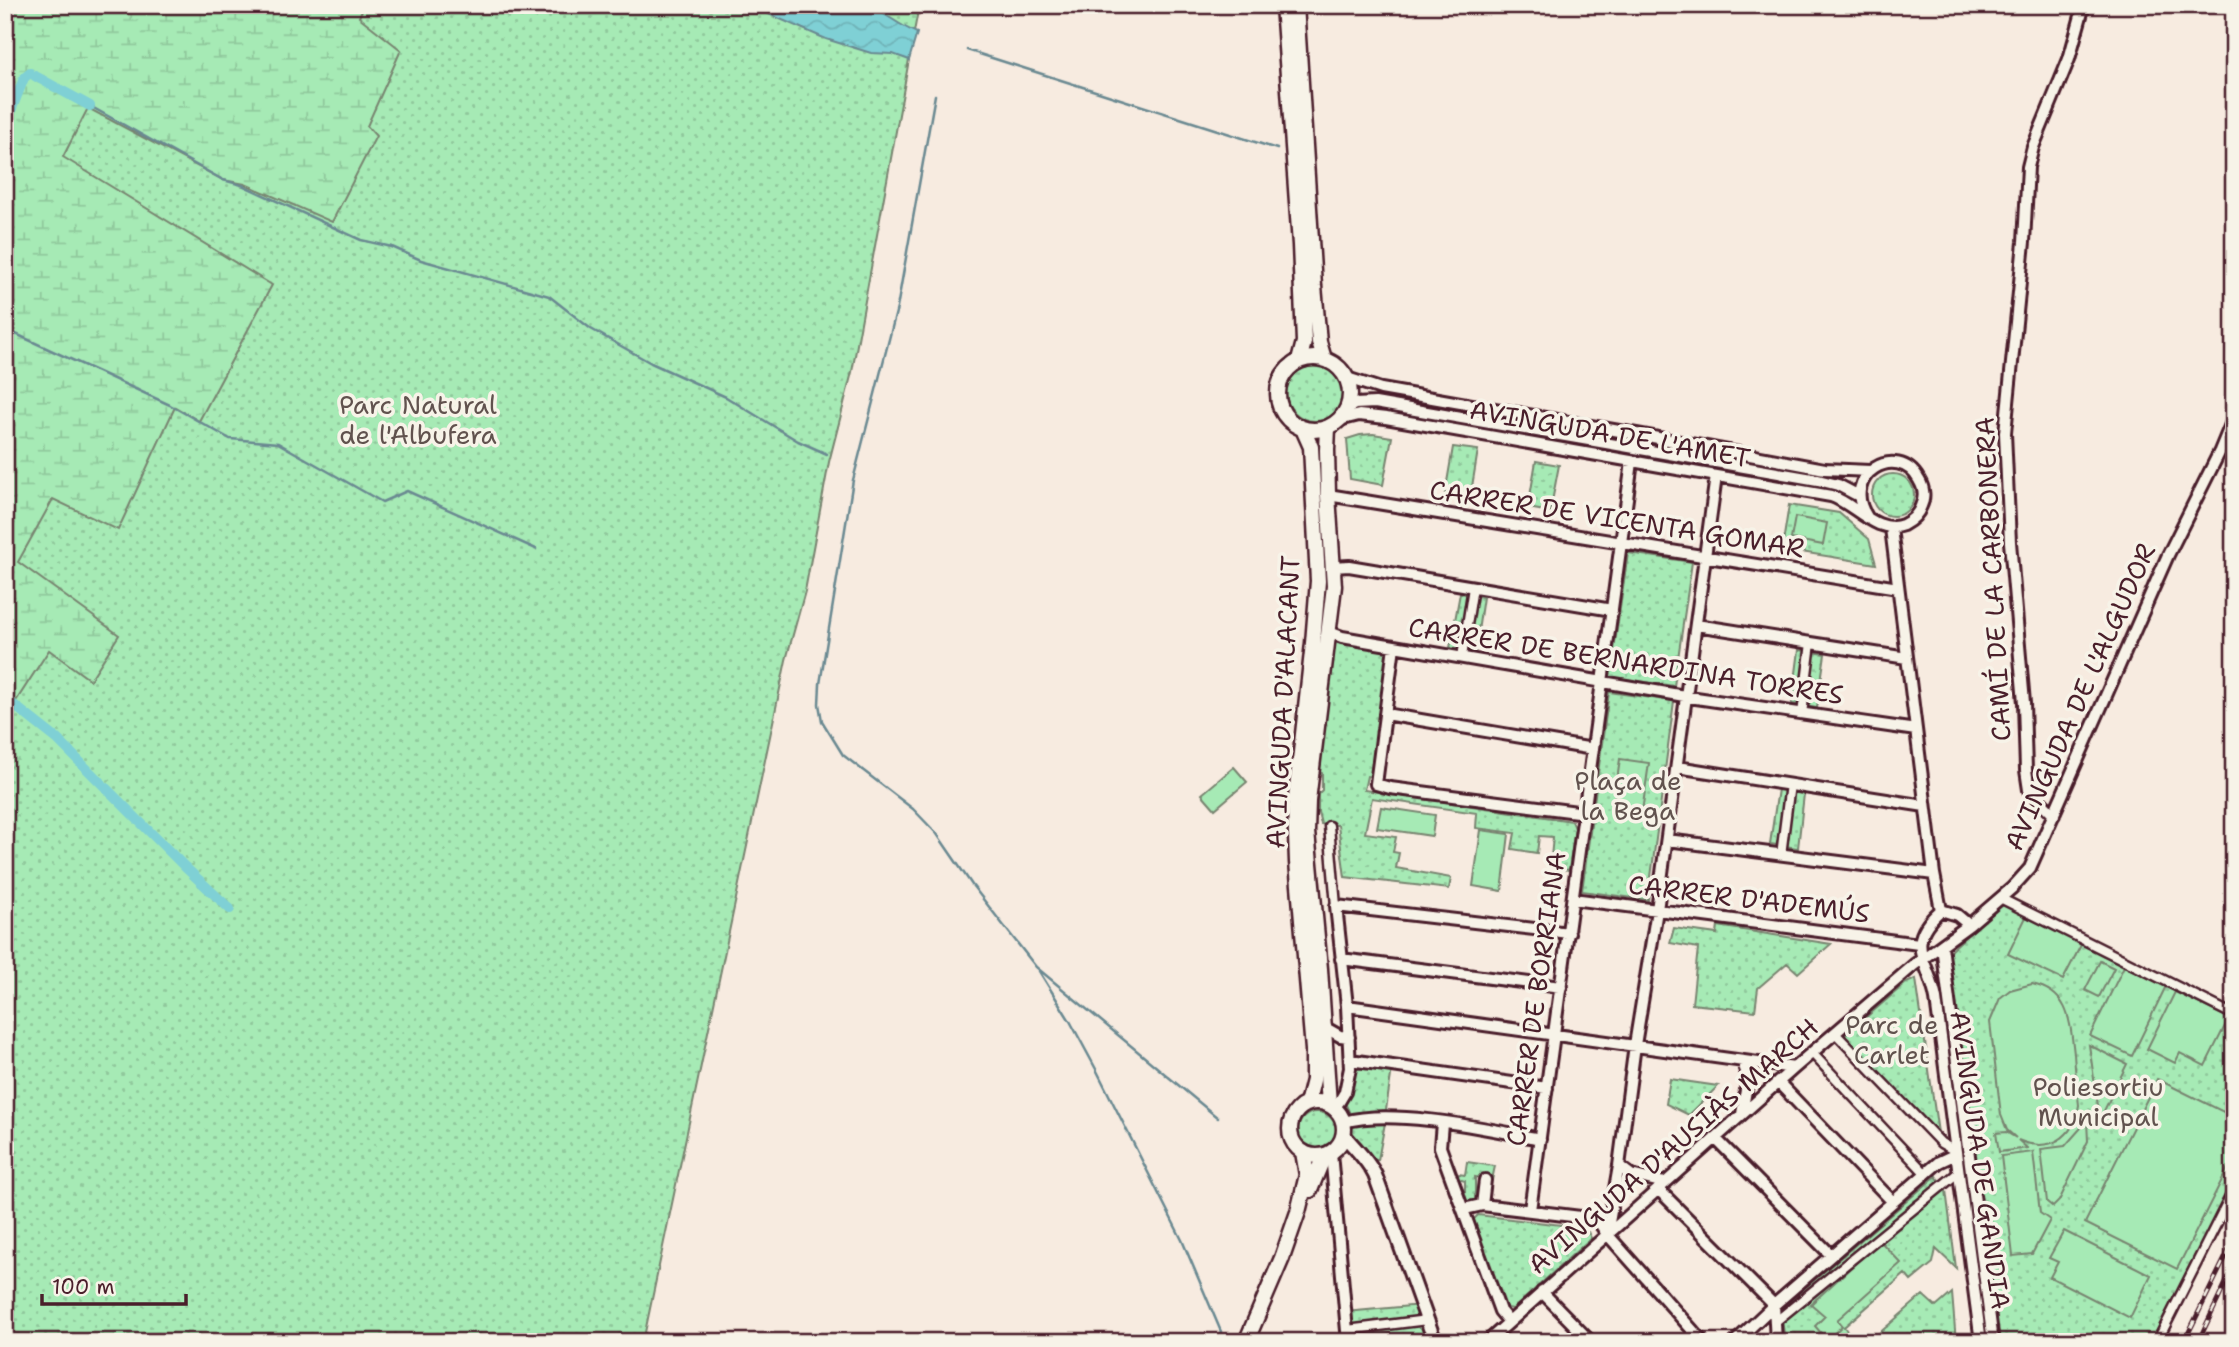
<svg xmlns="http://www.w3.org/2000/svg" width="2239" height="1347" viewBox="0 0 2239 1347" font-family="'Shantell Sans',sans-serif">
<defs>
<pattern id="grass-dots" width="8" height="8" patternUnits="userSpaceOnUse" patternTransform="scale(1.75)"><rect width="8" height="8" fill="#a6eab5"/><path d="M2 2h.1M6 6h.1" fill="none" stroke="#90c89c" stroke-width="1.8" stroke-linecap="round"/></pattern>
<pattern id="wetland-marsh" width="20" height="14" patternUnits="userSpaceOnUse" patternTransform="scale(1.75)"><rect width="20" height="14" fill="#a6eab5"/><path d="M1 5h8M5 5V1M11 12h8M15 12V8" fill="none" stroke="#90c89c"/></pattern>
<pattern id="water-waves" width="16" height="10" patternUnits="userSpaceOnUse" patternTransform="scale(1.75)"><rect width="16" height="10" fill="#7fd0d5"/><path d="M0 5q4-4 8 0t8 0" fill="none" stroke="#6fb2b7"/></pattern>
</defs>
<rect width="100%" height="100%" fill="#f7ebe0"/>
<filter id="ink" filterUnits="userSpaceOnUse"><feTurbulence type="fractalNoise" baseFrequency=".0143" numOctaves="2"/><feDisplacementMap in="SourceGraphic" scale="14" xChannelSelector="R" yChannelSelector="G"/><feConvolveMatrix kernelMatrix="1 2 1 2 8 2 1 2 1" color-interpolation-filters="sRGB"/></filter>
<g filter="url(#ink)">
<!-- grass -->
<path fill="url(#grass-dots)" stroke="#788470" stroke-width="2" d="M5,5H919L852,372L829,462L805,591L786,660L643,1342H5Z
M1286 392a29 29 0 1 1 58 0a29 29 0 1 1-58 0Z
M1373,434L1392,437L1383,485L1350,479L1347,439L1360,435Z
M1453,447L1478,450L1470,499L1445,494Z
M1536,461L1559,465L1550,512L1528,508Z
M1872 495a21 21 0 1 1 42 0a21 21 0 1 1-42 0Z
M1789,505L1839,513L1869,539L1876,564L1782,549Z
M1628,553L1692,562L1674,686L1610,677Z
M1460,593L1483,597L1475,652L1450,648Z
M1329,632L1394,646L1377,777L1367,776L1364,790L1572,821L1575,828L1569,870L1550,867L1553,837L1539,836L1537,853L1512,849L1515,833L1476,828L1477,813L1372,798L1365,833L1396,837L1393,852L1399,853L1396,868L1451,878L1449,889L1345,877L1338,825L1321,824L1318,812V794L1322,790V773L1312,771Z
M1799,650L1825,654L1817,708L1792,704Z
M1609,692L1674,701L1648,900L1582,891Z
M1778,789L1804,794L1798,848L1770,844Z
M2004,902L2234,1017V1183L2154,1342H1996L1944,962L1951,950Z
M1718,926L1831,944L1798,973L1787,963L1758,988L1755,1011L1692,1004L1698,948L1670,943L1674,928L1717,934Z
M1916,979L1938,1133L1843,1037L1906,983Z
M1363,1064L1392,1068L1386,1110L1350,1114L1345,1103L1357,1067Z
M1670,1079L1718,1086L1689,1115L1666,1104Z
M1298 1131a19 19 0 1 1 38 0a19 19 0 1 1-38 0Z
M1362,1122L1385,1123L1378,1160H1372L1352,1138L1353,1125Z
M1467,1162L1495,1166L1492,1180L1475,1177V1201H1465V1181L1458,1179L1457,1176L1459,1174L1465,1175Z
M1936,1176L1946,1190L1956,1268L1936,1249L1933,1263L1911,1281L1905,1274L1844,1327L1856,1342H1785L1781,1311L1793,1298Z
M1478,1215L1586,1228L1591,1238L1513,1309L1502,1307L1472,1221Z
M1952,1293L1956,1342H1869L1923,1295L1936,1307Z
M1421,1305L1433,1336L1374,1342H1348L1346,1312Z"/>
<!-- wetland -->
<path fill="url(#wetland-marsh)" stroke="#788470" stroke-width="2" d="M5,5H364L359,17L401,50L367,126L376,136L332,222L245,184L223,180L88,108L63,157L272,285L199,421L175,407L118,530L53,499L18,562L119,635L90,680L49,650L16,701L5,694Z"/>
<!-- garden -->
<path fill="#a6eab5" stroke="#788470" stroke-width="2" d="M1795,517L1827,523L1823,545L1791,539Z
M1620,759L1649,763L1641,819L1612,816Z
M1234,767L1247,782L1215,809L1202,794Z
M1381,807L1435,815L1432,836L1377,828Z
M1481,830L1509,834L1502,891L1473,886Z
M2026,917L2082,943L2063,980L2008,954Z
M2100,961L2114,968L2099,997L2085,990Z
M2124,966L2166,986L2132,1056L2090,1036Z
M2032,984C2070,992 2070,1022 2074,1054C2075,1071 2077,1088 2079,1105C2074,1139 2049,1153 2018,1140L2027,1148L1999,1152L1996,1133L2006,1132L2016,1138L2007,1130L2001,1115L1990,1022L2000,998L2010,990Z
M2175,992L2229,1018L2205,1066L2180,1053L2175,1063L2147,1049Z
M2089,1045L2127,1064L2100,1119Z
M2157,1079L2234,1117V1156L2177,1269L2085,1223Z
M2087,1121L2088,1141L2059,1201L2053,1207L2047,1202L2041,1149L2065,1146Z
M2033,1152L2040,1213L2050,1220L2032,1254L2013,1256L2001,1156Z
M2064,1231L2151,1275L2130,1318L2050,1277L2058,1262L2049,1258Z
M1880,1241L1901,1263L1837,1320L1842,1326L1825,1342H1819L1816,1338L1821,1333L1815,1326L1825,1316L1811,1304Z"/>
<!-- water -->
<path fill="url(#water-waves)" stroke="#6a8991" stroke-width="2" d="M748,5H868C885,13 900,26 917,33L909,60L893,54L871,53L826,39Z"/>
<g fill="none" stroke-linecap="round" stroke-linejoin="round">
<!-- stream -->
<path stroke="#6a8991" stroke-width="2.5" d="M967,50L1277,149
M935,95L897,308L853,480L820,684L819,704L822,721L843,755L913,809L937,834L972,885L1036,967L1218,1118
M90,106L223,180L242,185L361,240L392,247L421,260L549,296L591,329L651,363L726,397L798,441L827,454
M5,329L170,405L230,439L278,443L382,502L407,491L536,549
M1039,971L1070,1021L1097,1071L1182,1240L1222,1334"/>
<!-- canal -->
<path stroke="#7fd0d5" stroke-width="10" d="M35,76L90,106
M5,118L9,116L24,78L30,73
M5,698L57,739L185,867L230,909"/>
<!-- pedestrian casing -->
<g stroke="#4a1f2b" stroke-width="13">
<path id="pedestrian" d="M1462,657L1473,587
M1802,714L1811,643
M1329,826L1336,906
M1781,855L1790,784
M2000,898L2234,1015
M1835,1033L1941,1143L1955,1151
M1812,1053L1926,1174
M1775,1322L1959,1172
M1347,1330L1427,1320
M2157,1342L2234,1189"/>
</g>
<!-- minor casing -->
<g stroke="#4a1f2b" stroke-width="16">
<path id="minor" d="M1347,378L1381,389L1642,435L1825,469L1870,471
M1347,408L1355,404L1375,403L1818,480L1838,485L1859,496
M1339,420L1359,415L1386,418L1831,496C1855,504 1877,535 1903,525C1911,521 1918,515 1921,506C1925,498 1924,488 1919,480C1898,441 1839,475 1867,517
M1328,495L1898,588
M1891,528L1934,874L1941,910
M1333,567L1349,566L1612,610
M1696,625L1907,658
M1329,632L1342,637L1696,698L1916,730
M1394,646L1376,784L1390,788L1585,813
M1385,714L1593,749
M1677,767L1925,806
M2054,815L2029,790L2026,770L2024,703L2010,542L2005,433L2024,242L2028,167L2033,147L2069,59L2084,5
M1667,840L1934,874
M1573,899L1919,944
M1941,910C1902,944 1929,960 1936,999L1981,1342
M1941,910L1957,915L1969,925
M1942,946L1993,1342
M1341,959L1561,987
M1347,1006L1794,1068
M1324,1027L1340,1036L1349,1037
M1350,1060L1547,1088
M1778,1082L1893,1202
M1332,1107L1339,1102L1345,1092L1350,1068L1347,1006L1336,906L1569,933
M1742,1114L1748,1078L1743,1062
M1344,1122C1394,1108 1487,1129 1540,1139
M1442,1123L1440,1147L1500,1311L1509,1322
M1715,1138L1831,1255
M1331,1153L1348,1342
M1619,1166L1631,1175L1665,1183
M1658,1189L1774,1305
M1482,1205L1485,1180
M1464,1209L1482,1205L1597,1219L1607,1234L1703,1342
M1530,1210L1632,462
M1607,1234L1619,1166L1635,1045L1657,910L1716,476
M1542,1292L1591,1342
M1774,1305L1776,1342
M1487,1342L1794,1068L1914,965L1969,925L2012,888L2030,868L2168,555L2220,451L2234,417
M1735,1342L1774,1305L1939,1162L1956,1154"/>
</g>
<!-- tertiary casing -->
<g stroke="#4a1f2b" stroke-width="18">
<path id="tertiary" d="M1344,1135C1355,1149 1367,1159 1375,1175L1435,1342"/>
</g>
<!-- secondary casing -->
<g stroke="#4a1f2b" stroke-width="19">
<path id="secondary" d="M1283,5L1300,245L1304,342L1299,361
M1296,5L1314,286L1319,342L1324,359
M1278 394a36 36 0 1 1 72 0a36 36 0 1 1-72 0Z
M1328,428L1327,450L1328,495L1334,586L1308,801L1307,832L1320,969L1329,1105
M1303,429L1311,447L1318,581L1313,643L1295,807L1297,862L1313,1050V1080L1307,1104
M1290 1129a27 27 0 1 1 54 0a27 27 0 1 1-54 0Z
M1310,1190L1324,1156
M1246,1342L1282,1258L1298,1212L1307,1175L1303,1152"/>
</g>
<!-- pedestrian -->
<use href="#pedestrian" stroke="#f7f3e8" stroke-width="8"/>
<!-- minor -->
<use href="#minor" stroke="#f7f3e8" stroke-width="10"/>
<!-- tertiary -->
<use href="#tertiary" stroke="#f7f3e8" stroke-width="12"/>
<!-- secondary -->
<use href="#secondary" stroke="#f7f3e8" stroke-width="14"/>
<!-- rail casing -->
<g stroke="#4a1f2b" stroke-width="5">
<path id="rail" d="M2184,1342L2234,1240
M2198,1342L2234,1266"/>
</g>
<!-- rail -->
<use href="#rail" stroke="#f7f3e8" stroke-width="2.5" stroke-dasharray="8" stroke-linecap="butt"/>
</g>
</g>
<g text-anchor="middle" stroke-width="7" stroke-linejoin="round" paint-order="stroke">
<!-- park labels -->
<g font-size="26" fill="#61524e" stroke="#f7f3e8">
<text x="418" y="414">Parc Natural<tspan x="418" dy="30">de l'Albufera</tspan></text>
<text x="1628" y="790">Plaça de<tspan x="1628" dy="30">la Bega</tspan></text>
<text x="1892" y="1034">Parc de<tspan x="1892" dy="30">Carlet</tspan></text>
<text x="2098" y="1096">Poliesortiu<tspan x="2098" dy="30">Municipal</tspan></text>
</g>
<!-- street labels -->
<g font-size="26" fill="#4a1f2b" stroke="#f7f3e8">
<text transform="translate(1610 434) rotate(10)" y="9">AVINGUDA DE L'AMET</text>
<text transform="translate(1617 519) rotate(9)" y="9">CARRER DE VICENTA GOMAR</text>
<text transform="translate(1993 579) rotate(-93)" y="9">CAMÍ DE LA CARBONERA</text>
<text transform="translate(1626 661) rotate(9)" y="9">CARRER DE BERNARDINA TORRES</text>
<text transform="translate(2080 697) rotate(-66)" y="9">AVINGUDA DE L'ALGUDOR</text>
<text transform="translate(1283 702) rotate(-87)" y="9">AVINGUDA D'ALACANT</text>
<text transform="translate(1749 899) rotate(7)" y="9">CARRER D'ADEMÚS</text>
<text transform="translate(1536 999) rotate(-82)" y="9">CARRER DE BORRIANA</text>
<text transform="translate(1673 1146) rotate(-41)" y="9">AVINGUDA D'AUSIÀS MARCH</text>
<text transform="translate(1980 1160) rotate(82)" y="9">AVINGUDA DE GANDIA</text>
</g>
</g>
<!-- margin -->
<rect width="2239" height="1347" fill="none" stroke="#f7f3e8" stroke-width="28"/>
<rect x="14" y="14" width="2211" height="1319" fill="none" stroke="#4a1f2b" stroke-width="2.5" filter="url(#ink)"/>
<!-- scale -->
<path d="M42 1294v10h144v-10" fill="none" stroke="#4a1f2b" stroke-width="3.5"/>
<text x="52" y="1294" font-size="21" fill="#4a1f2b" stroke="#f7f3e8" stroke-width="5" paint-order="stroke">100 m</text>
</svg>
